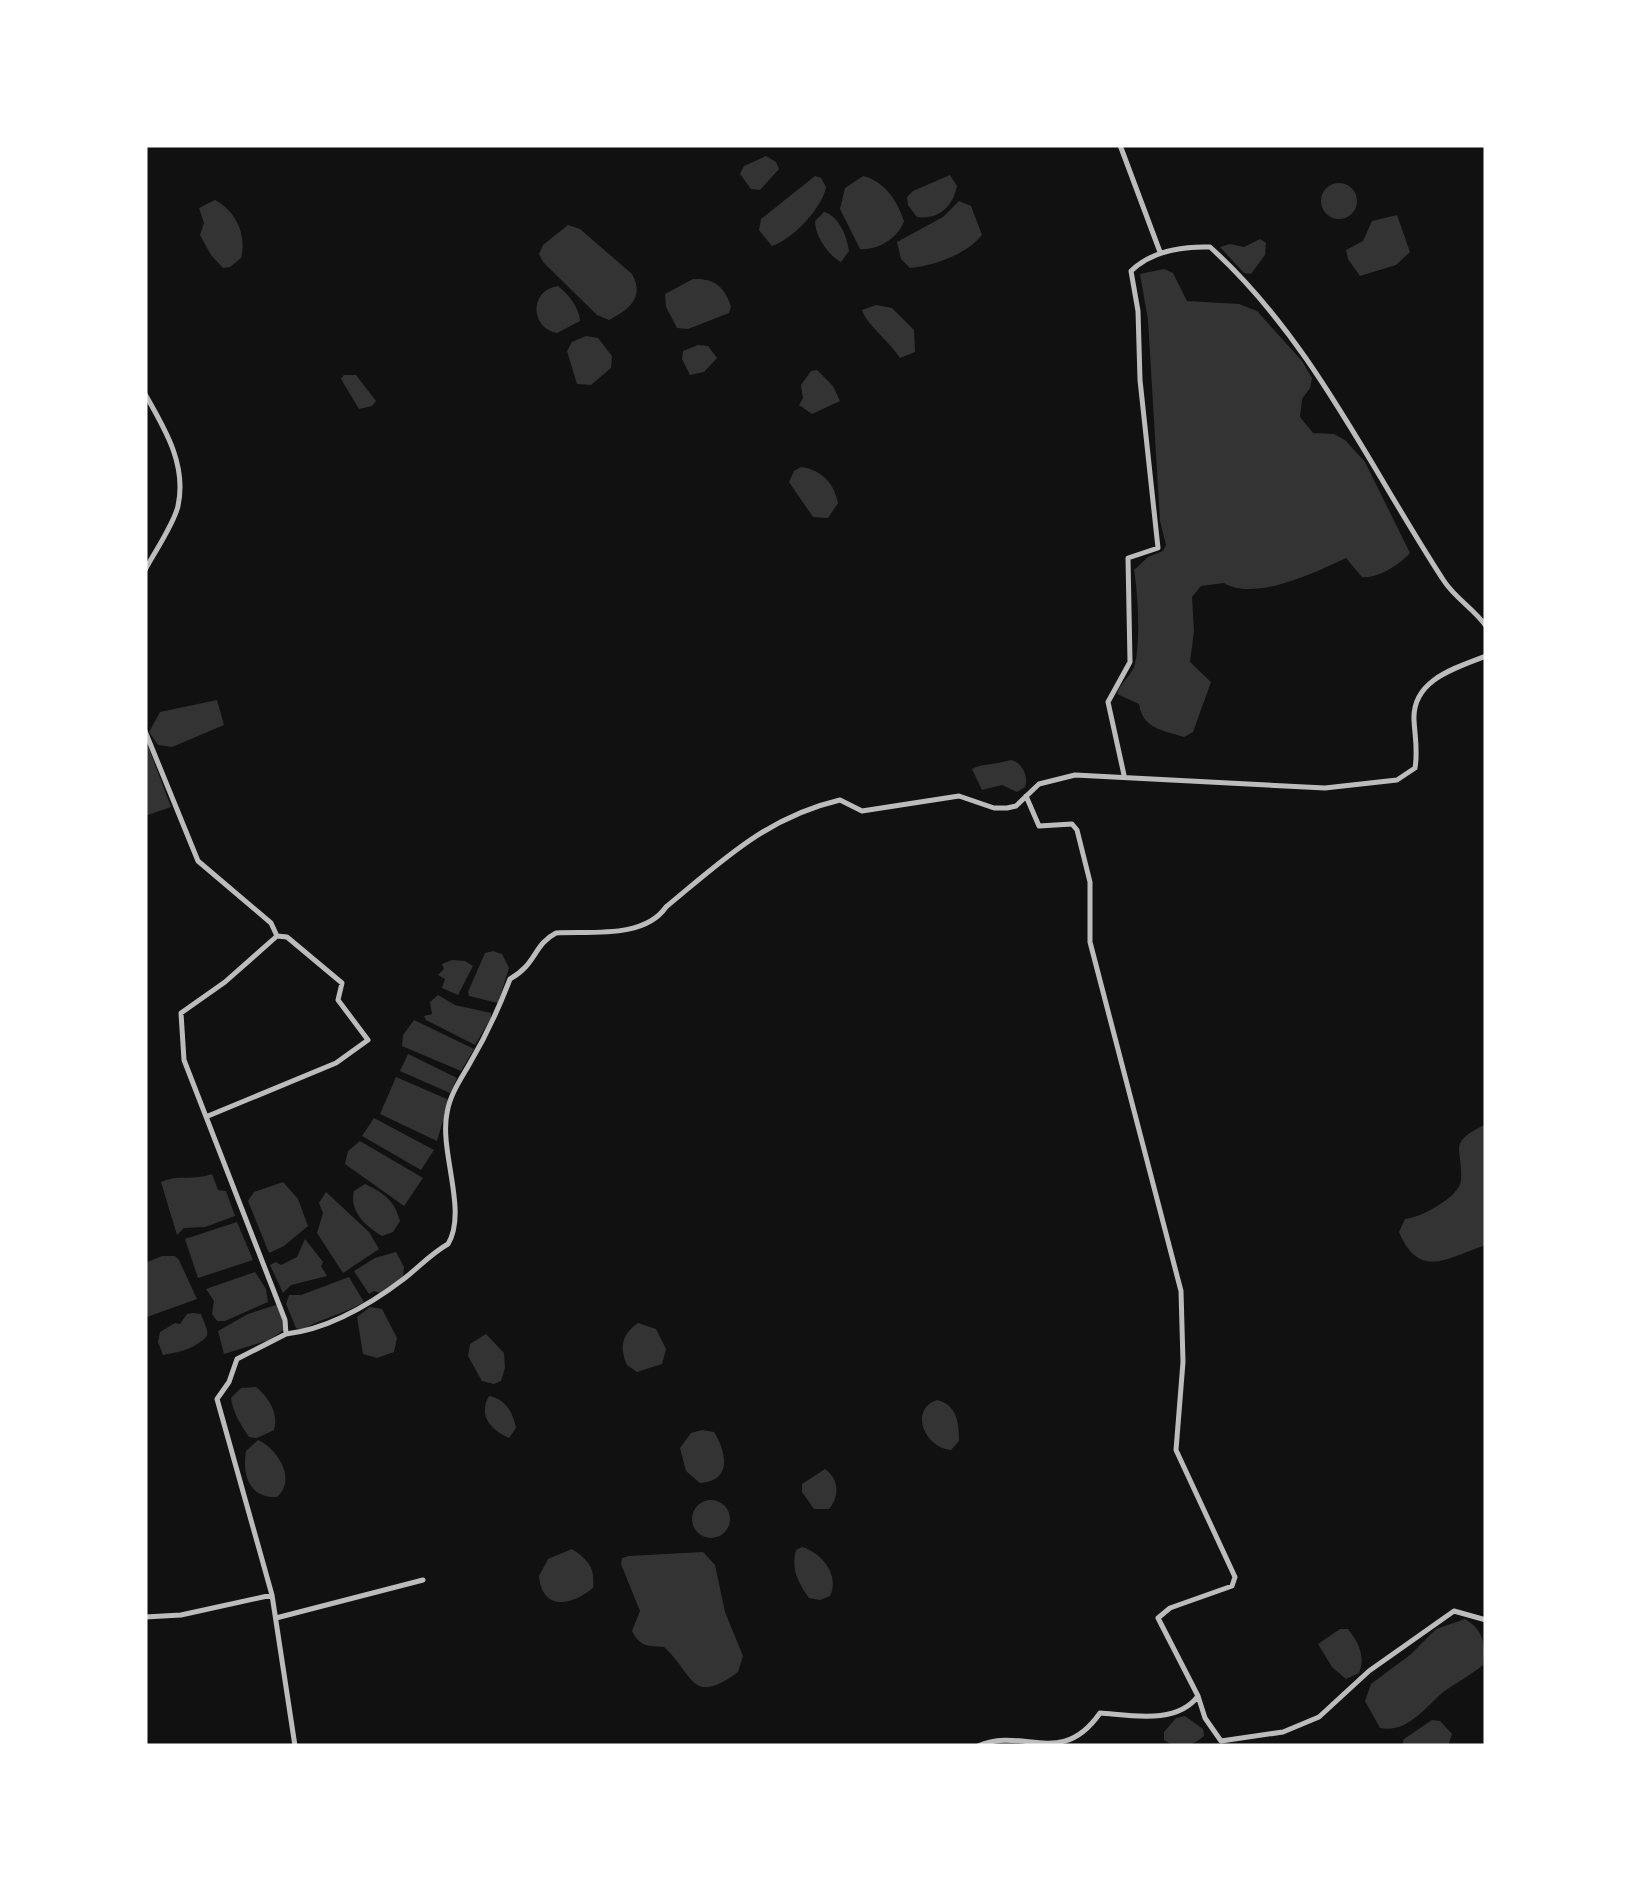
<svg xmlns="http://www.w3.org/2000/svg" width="1631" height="1891" viewBox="0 0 1631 1891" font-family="'Work Sans',sans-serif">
<rect width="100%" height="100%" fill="#111"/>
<!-- water -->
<path fill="#333" d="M766,156L776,162L779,169L760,190L751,189L740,174L744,166Z
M950,175L957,186C953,207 938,220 917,217L908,205L907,197L913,191Z
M815,176L821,178L826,187C823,207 792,240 772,246L759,230L761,219Z
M863,176C884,181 897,200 904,221C899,237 878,251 860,249L840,209L845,188Z
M1321 201a18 18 0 1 1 36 0a18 18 0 1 1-36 0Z
M215,200C236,211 247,235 241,258L230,267L223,268L211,255L200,235L204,223L199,208Z
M959,201L971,206L982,235C967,254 934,266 910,268L901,259L897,242L943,217Z
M824,212C839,216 847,236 849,251L841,262C828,255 815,236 815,221Z
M1397,215L1410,252L1396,265L1360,276L1348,259L1346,250L1363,241L1372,221Z
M568,225L580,229L632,274C645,297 629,310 609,320L597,315L543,262L539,254L543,245Z
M1260,239L1266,243L1265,255L1251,274L1244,273L1220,247L1230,244L1244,247Z
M1164,269L1173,273L1187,301L1239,304L1257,311L1302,361L1312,378L1310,388L1302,399L1300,417L1313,433L1334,434L1345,440L1365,462L1410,553C1400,564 1378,579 1362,577L1346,558C1316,572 1255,602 1224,583L1201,586L1192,597L1194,631L1190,662L1211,682L1193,732L1184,737C1162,730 1143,729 1139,704L1117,694C1120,683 1130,677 1134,667C1141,647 1138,592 1134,570L1148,557L1163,551L1166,545L1160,521L1148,320L1140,274Z
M693,279C714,278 724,286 731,306L729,313L688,329L677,328L666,307L665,294Z
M558,286C569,295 579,307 580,321L557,333C530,328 529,290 558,286Z
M876,305L892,308L914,330L915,352L900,358C890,342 866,324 862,310Z
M586,336L598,338L612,356L611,368L591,385L577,384L567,351L572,342Z
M698,345L708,346L717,358L704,372L690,375L682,359L683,351Z
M817,370L833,386L840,401L812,414L799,405L803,398L801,385L811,371Z
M344,375H356L376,401L372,406L359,409L341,379Z
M801,467C822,470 834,483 838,503L828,518L813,517L789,482L794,471Z
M217,700L224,725L172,747L158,745L149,732L160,712Z
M145,738L171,807L145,816Z
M1011,760C1022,762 1029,777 1025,787L1017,792L1002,785L982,790L972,769C980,764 999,764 1011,760Z
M493,951L502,954L509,968L498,1003L469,996L468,992L485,953Z
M452,960L465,961L473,966L458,995L442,988L445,979L438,975L444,969L442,964Z
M438,995L455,1005L491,1013V1018L475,1045L426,1020L424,1016L432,1014L430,1002Z
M414,1020L474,1049L461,1071L402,1046L403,1035Z
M408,1054L457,1078L450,1093L400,1071Z
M396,1077L449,1100L437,1141L380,1114Z
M374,1118L434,1150L421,1170L362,1136Z
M1486,1124V1245C1450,1256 1420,1282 1399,1232L1405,1219C1420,1218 1460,1197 1461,1180C1463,1146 1446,1144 1486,1124Z
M360,1141L423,1178L404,1206L345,1164L348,1151Z
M212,1174L218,1190L226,1191L235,1216L205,1227L184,1228L177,1235L161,1182C178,1174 195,1181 212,1174Z
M283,1182L298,1199L308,1226L284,1246L269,1253L248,1201L254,1192Z
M365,1184C384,1193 395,1201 400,1221L393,1232L382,1236C365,1226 349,1211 354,1191Z
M326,1192L369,1232L379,1249L343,1273L317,1233L323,1213L319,1203Z
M237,1222L253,1260L198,1278L185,1239Z
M305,1239L323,1262L321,1266L327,1276L291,1285L283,1293L270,1265L276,1262L281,1265L297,1257Z
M396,1252L404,1267L403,1277L381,1293L374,1291L369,1294L354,1271L375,1258Z
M162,1256H175L179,1260L197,1299L147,1317L145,1263Z
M255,1272L266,1289L268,1302L225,1321H217L212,1314L214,1301L206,1289Z
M349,1277L364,1302C344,1314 322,1318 302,1330L296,1328L286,1304L289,1295H301Z
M276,1305L284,1320V1330L269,1340L224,1354L218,1331L248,1314Z
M370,1307L382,1309L397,1338L394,1352L377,1358L363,1354L357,1317Z
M193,1313L201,1314C209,1335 212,1335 194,1346C183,1352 176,1352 163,1355L158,1342L160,1332L175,1323L180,1324L187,1314Z
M638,1323L656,1329L666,1349L662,1364L637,1372L627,1365C619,1347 622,1334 638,1323Z
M486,1334L504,1353L505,1368L501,1381L494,1384L482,1381L468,1356L470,1344Z
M256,1387C269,1398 279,1413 274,1430L257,1438L249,1437C241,1425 233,1413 231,1398L241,1388Z
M489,1396C506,1399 513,1413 516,1428L509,1438C490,1430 478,1415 489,1396Z
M937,1400C957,1405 959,1422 959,1441L951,1450C924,1448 909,1409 937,1400Z
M702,1430L714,1432C727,1453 732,1481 700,1483L686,1471L680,1448L691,1433Z
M258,1440C278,1449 297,1480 277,1497C249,1498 242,1475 246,1451Z
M825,1469C839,1479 840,1496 829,1509H814L802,1492V1484Z
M692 1519a19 19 0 1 1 38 0a19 19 0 1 1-38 0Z
M802,1547C822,1553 840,1575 830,1596L820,1600L809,1598C798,1582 791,1570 796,1550Z
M572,1549C589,1560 595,1568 593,1588C570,1607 542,1610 539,1576L548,1559Z
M703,1552L715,1565L725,1612L743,1656L738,1672C690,1707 694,1674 664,1647C648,1646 640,1647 632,1631L640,1611L621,1564L622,1558L629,1556Z
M1465,1619C1484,1630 1486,1645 1483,1665C1470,1676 1455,1683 1442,1693C1424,1709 1407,1733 1380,1728L1365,1701L1371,1684L1410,1655L1436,1629Z
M1340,1629H1348C1358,1642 1366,1656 1359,1673L1346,1679L1332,1667L1318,1644Z
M1185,1716L1203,1729L1204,1736C1191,1747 1178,1750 1164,1740V1732L1176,1718Z
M1432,1720L1440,1721L1452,1734L1448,1746H1402L1404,1739Z"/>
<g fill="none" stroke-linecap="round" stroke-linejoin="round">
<!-- minor -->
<path stroke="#bcbcbc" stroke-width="5" d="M1120,145L1160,252
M145,394C165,429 187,465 178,506C174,524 154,553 145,570
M145,731L198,861L271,923L277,936L225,982L181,1013L184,1060L285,1320L286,1334L237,1359L229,1382L217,1399L272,1595L295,1746
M1124,775L1108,702L1130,662L1128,558L1158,548L1140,380L1138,311L1131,271C1152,251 1182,246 1210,247C1312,339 1370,468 1444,581C1455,598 1474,609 1486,626
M208,1116L336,1063L368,1040L338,1000L342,983L287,937L277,936
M286,1334C329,1329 371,1304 405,1278C420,1266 432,1253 448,1244C468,1211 439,1151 447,1113C450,1094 461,1079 470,1063C486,1036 499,1008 510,979C537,964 533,945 556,933C590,931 644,939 666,907C723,860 767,817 840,800L862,811L959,796L994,808H1007L1016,806L1039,784L1075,775L1325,788L1397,780L1415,768C1418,750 1415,738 1414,720C1412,680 1455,668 1486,656
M145,1617L181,1615L272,1595
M276,1618L423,1580
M1198,1696L1205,1718L1221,1741L1283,1732L1319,1717L1369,1671L1454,1611L1486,1620
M978,1746C1024,1726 1061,1769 1100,1713C1130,1715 1177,1725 1198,1696L1158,1618L1170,1608L1232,1586L1235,1577L1176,1450L1183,1362L1181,1291L1090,942V882L1077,830L1072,824L1039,826L1026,796"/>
</g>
<!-- border -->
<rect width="1631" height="1891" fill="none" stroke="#ffffff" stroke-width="295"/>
</svg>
